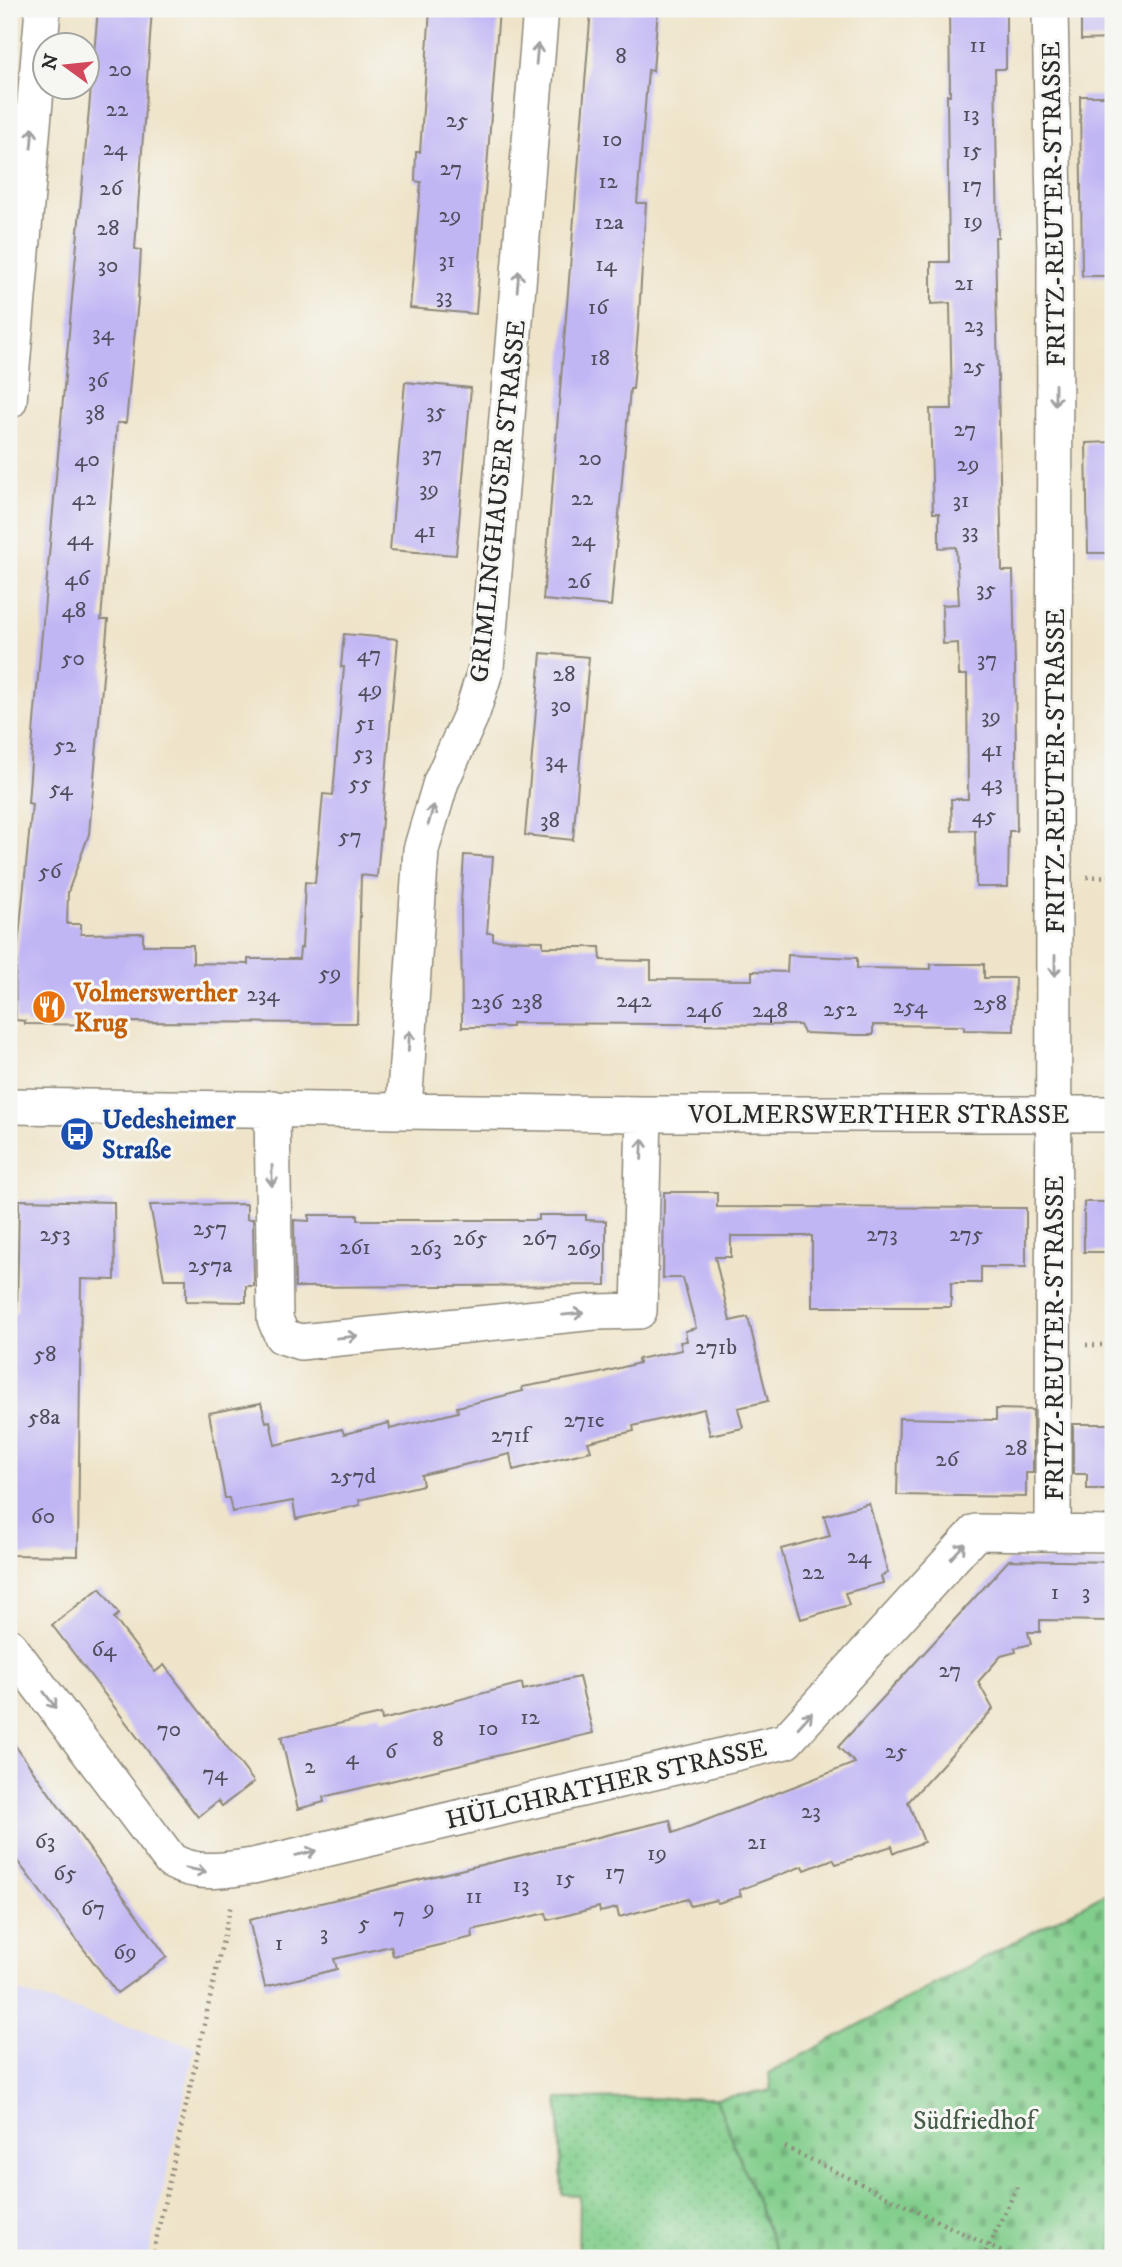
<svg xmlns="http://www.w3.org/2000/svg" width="1122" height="2267" viewBox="0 0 1122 2267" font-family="'IM FELL DW Pica',serif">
<defs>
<pattern id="green-dots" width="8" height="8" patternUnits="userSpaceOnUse" patternTransform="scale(1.75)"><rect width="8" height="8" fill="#82ce8c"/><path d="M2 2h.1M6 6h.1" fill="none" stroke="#70b179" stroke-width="1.8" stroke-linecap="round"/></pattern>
<pattern id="cemetery-stones" width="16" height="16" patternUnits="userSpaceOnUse" patternTransform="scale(1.75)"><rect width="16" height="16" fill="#82ce8c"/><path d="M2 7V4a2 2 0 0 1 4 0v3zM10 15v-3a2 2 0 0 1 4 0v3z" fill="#70b179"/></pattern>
</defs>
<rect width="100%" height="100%" fill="#f6f6f2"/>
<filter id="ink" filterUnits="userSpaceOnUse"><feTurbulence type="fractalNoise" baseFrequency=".0143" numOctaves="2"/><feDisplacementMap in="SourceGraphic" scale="14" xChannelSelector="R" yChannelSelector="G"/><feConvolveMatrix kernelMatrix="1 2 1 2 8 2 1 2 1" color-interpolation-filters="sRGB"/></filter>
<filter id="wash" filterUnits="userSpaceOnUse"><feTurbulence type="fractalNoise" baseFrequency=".00686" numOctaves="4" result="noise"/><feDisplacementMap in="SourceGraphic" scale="28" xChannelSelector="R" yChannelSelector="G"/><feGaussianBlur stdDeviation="1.57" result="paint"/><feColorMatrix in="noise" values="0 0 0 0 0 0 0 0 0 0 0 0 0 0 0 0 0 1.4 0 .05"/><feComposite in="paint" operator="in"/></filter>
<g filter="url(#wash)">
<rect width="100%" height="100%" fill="#efe4c9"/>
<!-- built -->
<path fill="#d9d7f7" d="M9,1989L195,2047L148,2258H9Z"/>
<!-- green -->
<path fill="url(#green-dots)" stroke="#567c5c" stroke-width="2" d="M716,2098L779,2258H578L579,2195L562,2194L558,2099Z"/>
<!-- cemetery -->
<path fill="url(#cemetery-stones)" stroke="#567c5c" stroke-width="2" d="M1113,1889V2258H779L716,2098L771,2091L769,2073Z"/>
<g id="blocks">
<!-- building -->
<path fill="#c1b6f4" d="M98,9H152L135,249L141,250L138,300L126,423H117L101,620H108L89,834L68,892L67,924H81V934L143,933V945H193V963L248,964V959H299L300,948H302L305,882L315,883L323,794L333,795L344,667H341L344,634L398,639L377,877L361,875L357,1023L120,1022V1025L25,1024V1021L16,1020L15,978L32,804L28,803L34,722Z
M430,9H499L476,314L410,308L421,182L415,181L416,152H420Z
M591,9H658L653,71L648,70L637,203H646L638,331L633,389H630L611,606L543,600Z
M949,9H1006V69H995L998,237H995L1002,571H1013L1015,668L1017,831H1009L1008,887H976L975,830L952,831L951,799H968L967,675H959L958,643L943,644L942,605L959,604L956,547L939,548V513H933L930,409H952L950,303L931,304V262H949L947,95H950Z
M1081,9H1113V39L1081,40Z
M1080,96H1113V276H1082Z
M405,382L471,388L456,555L390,550Z
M1113,442V553H1088L1086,443Z
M541,653L589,657L573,840L525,835Z
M464,855L493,857L487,933H493V940L543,941V947H600L601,960L651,961V979L752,980V971L787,972L788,955L857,958V968L931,969V964H984V978H1015L1014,1031L964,1030V1026L873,1025V1035H857L804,1033L800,1025L512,1023V1027H462L461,903Z
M664,1192H717V1207L1026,1208V1267H981V1283H951V1307H812V1236H731V1257H715L730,1321L748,1317L768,1401L738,1408L743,1428L710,1435L704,1409L633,1426L634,1431L588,1442L591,1451L513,1470L510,1454L421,1475L423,1485L359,1500L360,1505L296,1519L293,1501L232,1512L229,1498H225L209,1413L261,1403L266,1422L270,1421L275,1445L342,1429L344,1434L389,1423L390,1429L458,1412L457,1407L523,1391L522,1387L596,1374L639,1363L638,1359L682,1350L680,1342L687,1341L685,1331L696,1328L683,1278H663Z
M19,1200L114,1202L115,1280L81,1279L78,1556L9,1555L10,1312H17Z
M1084,1202H1113V1252H1084Z
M247,1204V1219H253L254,1286H246V1302L186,1301V1279H164L150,1205Z
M309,1215H358V1220H539V1215H586V1220L606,1221V1285L295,1287L294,1220L309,1221Z
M996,1409L1033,1410V1473H1026V1497L897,1495L899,1418L996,1420Z
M1073,1424H1113V1489H1087V1474H1073Z
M869,1503L888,1573L881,1576L883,1583L845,1593L849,1605L801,1619L781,1549L830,1536L824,1516Z
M1009,1560L1113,1562V1621L1040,1620V1632H1028L1031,1644L1015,1648L1016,1652L1001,1656L978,1682L993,1709L908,1802L924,1842L894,1853L892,1846L836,1864L833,1859L805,1870L803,1866L739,1890L741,1896L718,1903L716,1900L690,1906L688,1899L619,1917L617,1908L600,1912L599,1907L548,1920L546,1913L472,1930L473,1937L393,1956L391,1946L334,1959L337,1969L265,1987L249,1920L670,1820L673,1833L855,1763L838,1747Z
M100,1588L119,1614L114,1618L155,1672L164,1665L254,1782L222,1806L218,1801L198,1817L52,1625Z
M579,1677L593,1733L323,1797L324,1802L298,1809L281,1737L381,1714L382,1720L522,1683L523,1690Z
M9,1737L167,1957L117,1993L9,1850Z"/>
</g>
</g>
<g filter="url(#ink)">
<use href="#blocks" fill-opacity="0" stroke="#8d887a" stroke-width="2"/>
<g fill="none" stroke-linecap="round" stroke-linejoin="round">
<!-- minor casing -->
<g stroke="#8d887a" stroke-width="38">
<path id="minor" d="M1050,9L1055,254L1053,1533
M9,401L43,9
M9,1106L644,1114H1113
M272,1108L275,1319L282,1336L300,1342L595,1312L639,1311L644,1114
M404,1109L421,850L441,782L472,713L486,668L541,9
M9,1646L171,1861C199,1876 223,1870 253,1866L786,1741L976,1532L1113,1534"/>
</g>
<!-- path -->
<path stroke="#8d887a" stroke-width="4.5" stroke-dasharray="2 5" stroke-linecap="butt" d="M1087,877L1113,876
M1086,1345H1113
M785,2147L1014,2258
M152,2258L231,1904
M983,2258L1017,2187"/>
<!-- minor -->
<use href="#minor" stroke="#fff" stroke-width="35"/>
</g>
<!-- one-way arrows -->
<defs><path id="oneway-shaft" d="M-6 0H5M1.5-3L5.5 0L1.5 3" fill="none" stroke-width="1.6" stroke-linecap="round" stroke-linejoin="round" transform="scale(1.75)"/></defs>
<g stroke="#a0a0a0">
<use href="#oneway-shaft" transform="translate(537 54) rotate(-85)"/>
<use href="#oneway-shaft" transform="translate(32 138) rotate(-85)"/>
<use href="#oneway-shaft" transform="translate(518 281) rotate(-85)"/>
<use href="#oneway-shaft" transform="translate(1055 395) rotate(90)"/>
<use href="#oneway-shaft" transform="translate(431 815) rotate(-74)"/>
<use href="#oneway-shaft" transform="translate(1055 966) rotate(90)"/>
<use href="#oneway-shaft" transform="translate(409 1041) rotate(-86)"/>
<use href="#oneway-shaft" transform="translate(642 1149) rotate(-88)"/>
<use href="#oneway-shaft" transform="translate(272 1176) rotate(90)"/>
<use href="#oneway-shaft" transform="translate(573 1314) rotate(-6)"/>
<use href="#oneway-shaft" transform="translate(347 1337) rotate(-6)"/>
<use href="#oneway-shaft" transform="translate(958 1551) rotate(-48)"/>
<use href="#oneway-shaft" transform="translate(50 1700) rotate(53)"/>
<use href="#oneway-shaft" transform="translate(805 1720) rotate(-48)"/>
<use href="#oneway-shaft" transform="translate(306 1853) rotate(-13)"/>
<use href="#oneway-shaft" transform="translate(196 1870) rotate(11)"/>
</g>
</g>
<!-- icons -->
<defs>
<g id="restaurant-disc" transform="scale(1.75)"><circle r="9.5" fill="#e8710a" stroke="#f6f6f2"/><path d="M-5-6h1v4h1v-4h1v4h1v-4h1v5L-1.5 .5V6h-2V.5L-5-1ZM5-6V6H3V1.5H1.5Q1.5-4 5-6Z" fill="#fff"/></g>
<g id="bus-disc" transform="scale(1.75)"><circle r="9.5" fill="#1a4fb4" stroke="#f6f6f2"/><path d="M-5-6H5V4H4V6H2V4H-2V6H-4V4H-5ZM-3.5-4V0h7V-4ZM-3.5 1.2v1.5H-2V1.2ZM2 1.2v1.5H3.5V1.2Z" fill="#fff"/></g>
</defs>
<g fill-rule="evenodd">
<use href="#restaurant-disc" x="49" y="1007"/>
<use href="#bus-disc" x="77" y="1134"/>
</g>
<g text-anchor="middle" stroke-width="6" stroke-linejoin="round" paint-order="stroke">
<!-- number labels -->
<g font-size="23" fill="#504e5d">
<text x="978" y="52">11</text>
<text x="621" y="63">8</text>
<text x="120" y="76">20</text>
<text x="117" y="116">22</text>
<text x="971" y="121">13</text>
<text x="457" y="127">25</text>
<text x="612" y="146">10</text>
<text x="115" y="155">24</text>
<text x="972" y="157">15</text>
<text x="451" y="175">27</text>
<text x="608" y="188">12</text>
<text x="972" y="192">17</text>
<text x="111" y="195">26</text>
<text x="450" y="222">29</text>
<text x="973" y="228">19</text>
<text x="609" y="229">12a</text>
<text x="108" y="235">28</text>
<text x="447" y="267">31</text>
<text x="606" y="271">14</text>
<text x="108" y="272">30</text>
<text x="964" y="290">21</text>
<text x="444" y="303">33</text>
<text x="598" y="314">16</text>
<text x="974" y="332">23</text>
<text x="103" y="340">34</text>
<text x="600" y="365">18</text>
<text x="974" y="373">25</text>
<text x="98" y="387">36</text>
<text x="436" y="418">35</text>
<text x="95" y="420">38</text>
<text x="965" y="436">27</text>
<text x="432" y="461">37</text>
<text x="590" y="465">20</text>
<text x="87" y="466">40</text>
<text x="968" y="471">29</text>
<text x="429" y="496">39</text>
<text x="84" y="505">42</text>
<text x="582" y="505">22</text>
<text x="961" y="507">31</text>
<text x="425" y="537">41</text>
<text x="970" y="538">33</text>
<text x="80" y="545">44</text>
<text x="583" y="546">24</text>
<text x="77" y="585">46</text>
<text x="579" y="588">26</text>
<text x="986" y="596">35</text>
<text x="74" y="617">48</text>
<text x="369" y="661">47</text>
<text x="73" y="665">50</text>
<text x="987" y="666">37</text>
<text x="564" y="681">28</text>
<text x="370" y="696">49</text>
<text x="561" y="712">30</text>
<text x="991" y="723">39</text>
<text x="365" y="730">51</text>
<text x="65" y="752">52</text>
<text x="992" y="756">41</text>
<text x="363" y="760">53</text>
<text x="556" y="767">34</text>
<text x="360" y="790">55</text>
<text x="992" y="790">43</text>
<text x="61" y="795">54</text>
<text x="984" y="822">45</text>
<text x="550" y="827">38</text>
<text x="350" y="843">57</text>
<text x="50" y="878">56</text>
<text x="330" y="980">59</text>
<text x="263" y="1001">234</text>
<text x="634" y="1007">242</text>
<text x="487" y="1009">236</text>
<text x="527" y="1009">238</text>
<text x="990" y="1010">258</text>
<text x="910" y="1013">254</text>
<text x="840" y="1016">252</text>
<text x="704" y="1017">246</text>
<text x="770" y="1017">248</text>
<text x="210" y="1235">257</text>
<text x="55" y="1241">253</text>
<text x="882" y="1241">273</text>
<text x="966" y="1241">275</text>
<text x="470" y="1245">265</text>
<text x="540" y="1245">267</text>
<text x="355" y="1254">261</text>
<text x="426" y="1255">263</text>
<text x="584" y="1255">269</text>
<text x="210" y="1272">257a</text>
<text x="716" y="1354">271b</text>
<text x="45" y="1361">58</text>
<text x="44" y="1424">58a</text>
<text x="584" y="1427">271e</text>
<text x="510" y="1442">271f</text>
<text x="1016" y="1455">28</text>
<text x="947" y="1466">26</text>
<text x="353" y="1483">257d</text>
<text x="43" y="1523">60</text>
<text x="859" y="1563">24</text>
<text x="813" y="1579">22</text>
<text x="1055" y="1599">1</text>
<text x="1086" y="1599">3</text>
<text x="104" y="1656">64</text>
<text x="950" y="1677">27</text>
<text x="530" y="1724">12</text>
<text x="488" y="1735">10</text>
<text x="169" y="1736">70</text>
<text x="438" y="1746">8</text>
<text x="391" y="1758">6</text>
<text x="896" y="1758">25</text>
<text x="352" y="1764">4</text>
<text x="310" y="1773">2</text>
<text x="215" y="1780">74</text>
<text x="811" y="1818">23</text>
<text x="45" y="1848">63</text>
<text x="757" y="1849">21</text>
<text x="657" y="1860">19</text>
<text x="615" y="1879">17</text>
<text x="65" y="1880">65</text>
<text x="565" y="1885">15</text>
<text x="521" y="1892">13</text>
<text x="474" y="1903">11</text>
<text x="93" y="1915">67</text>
<text x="429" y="1915">9</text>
<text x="399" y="1922">7</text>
<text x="364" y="1930">5</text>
<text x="324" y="1940">3</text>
<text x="279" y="1950">1</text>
<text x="125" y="1959">69</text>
</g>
<!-- street labels -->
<g font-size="26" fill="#2b2b2b" stroke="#f6f6f2">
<text transform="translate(1053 204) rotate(-91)" y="9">FRITZ-REUTER-STRASSE</text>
<text transform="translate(497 501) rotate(-84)" y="9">GRIMLINGHAUSER STRASSE</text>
<text transform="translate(1055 771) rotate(-90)" y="9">FRITZ-REUTER-STRASSE</text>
<text x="879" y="1123">VOLMERSWERTHER STRASSE</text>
<text transform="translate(1054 1338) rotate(-90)" y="9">FRITZ-REUTER-STRASSE</text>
<text transform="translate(606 1783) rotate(-13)" y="9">HÜLCHRATHER STRASSE</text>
</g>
<!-- food labels -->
<g font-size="26" font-weight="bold" fill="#c56008" stroke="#f6f6f2" text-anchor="start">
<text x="74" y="1001">Volmerswerther<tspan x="74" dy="30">Krug</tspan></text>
</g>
<!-- transit labels -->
<g font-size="26" font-weight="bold" fill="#164399" stroke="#f6f6f2" text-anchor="start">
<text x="102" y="1128">Uedesheimer<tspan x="102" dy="30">Straße</tspan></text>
</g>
<!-- park labels -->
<g font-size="26" fill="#455c48" stroke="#f6f6f2">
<text x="974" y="2129">Südfriedhof</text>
</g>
</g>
<!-- margin -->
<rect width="1122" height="2267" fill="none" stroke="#f6f6f2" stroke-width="35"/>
<!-- north arrow -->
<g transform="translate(66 66) rotate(285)"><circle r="33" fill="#f6f6f2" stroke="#a5a5a2" stroke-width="2"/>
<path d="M0-5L12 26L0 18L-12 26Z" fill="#d1495b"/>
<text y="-10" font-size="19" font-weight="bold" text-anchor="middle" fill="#2b2b2b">N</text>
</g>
</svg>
